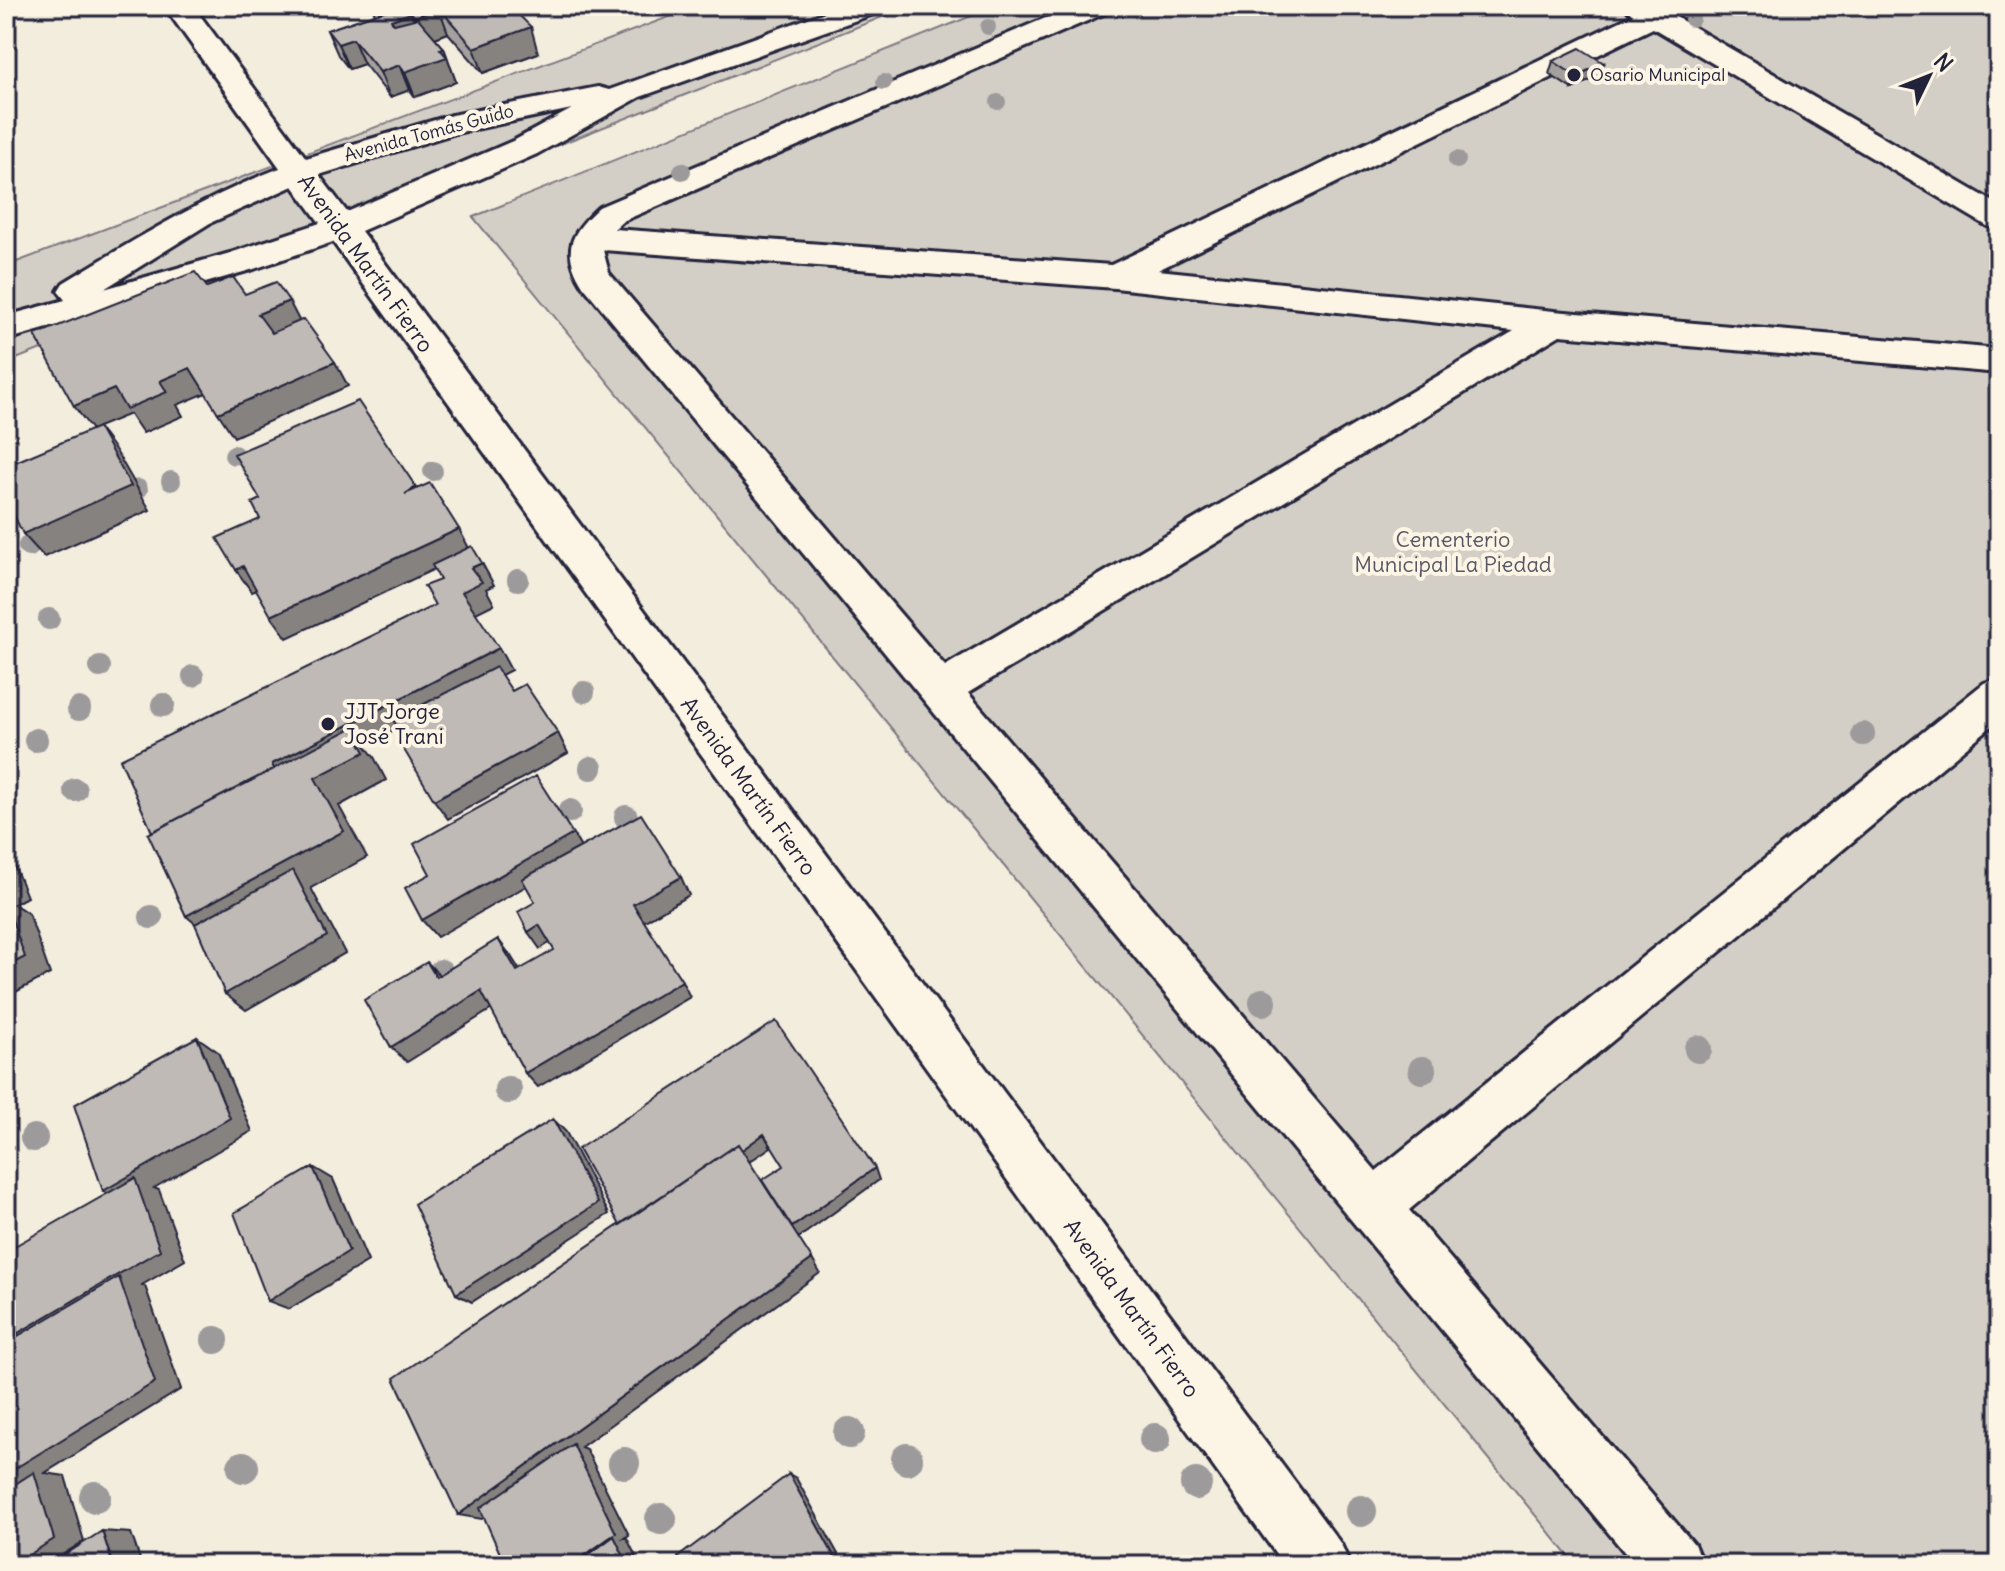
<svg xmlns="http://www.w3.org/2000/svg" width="2005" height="1571" viewBox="0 0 2005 1571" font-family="Delius,sans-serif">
<rect width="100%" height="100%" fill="#f3edde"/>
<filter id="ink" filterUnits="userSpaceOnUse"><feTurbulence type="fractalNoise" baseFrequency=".0125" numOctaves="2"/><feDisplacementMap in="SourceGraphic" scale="16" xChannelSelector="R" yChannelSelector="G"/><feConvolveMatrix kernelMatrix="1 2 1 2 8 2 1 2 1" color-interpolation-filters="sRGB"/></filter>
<g filter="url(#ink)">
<!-- green -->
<path fill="#d4cfc6" stroke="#7b7880" stroke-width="2" d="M698,6H910L6,363V266Z
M996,6H1999V1565H1576L473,217Z"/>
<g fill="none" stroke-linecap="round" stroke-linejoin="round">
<!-- street casing -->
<g stroke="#22223b" stroke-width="6">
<path id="street" d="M1074,6H1112L1108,12L623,221L614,229L1111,265L1633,15L1623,6H1689L1676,17L1999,205V230L1987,226L1653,28L1158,270L1554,311L1999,349V373L1560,335L968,693L1376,1171L1984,683L1999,678V720L1409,1210L1694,1544L1703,1565H1635L583,286C561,251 570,233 599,207ZM603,250L1115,288L1514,331L945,666L609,273Z"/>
</g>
<!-- secondary casing -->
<g stroke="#22223b" stroke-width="6">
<path id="secondary" d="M164,6H193L306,158L452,115L598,87L609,90L842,6H883L879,12L640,97L537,154L361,231L1341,1544L1350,1565H1284L333,242L254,269L6,340V316L65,300L58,291L63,283C134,240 202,198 280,168ZM572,109L515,140L347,212L319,175L456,133ZM293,186L320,223L230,253L104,289L210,223Z"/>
</g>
<!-- street -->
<use href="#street" fill="#fcf5e5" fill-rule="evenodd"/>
<!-- secondary -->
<use href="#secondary" fill="#fcf5e5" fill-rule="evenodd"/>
</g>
<!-- trees -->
<g fill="#9d9a9b">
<circle cx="1692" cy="19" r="8"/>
<circle cx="988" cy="27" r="8"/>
<circle cx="884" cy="82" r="8"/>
<circle cx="998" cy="102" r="8"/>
<circle cx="1457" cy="160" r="9"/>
<circle cx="682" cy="171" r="9"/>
<circle cx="234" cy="455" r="10"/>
<circle cx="433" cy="471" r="10"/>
<circle cx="171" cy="481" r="10"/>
<circle cx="138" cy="489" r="10"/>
<circle cx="29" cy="546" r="11"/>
<circle cx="518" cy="580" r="11"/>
<circle cx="49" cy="619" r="11"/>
<circle cx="100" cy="667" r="11"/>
<circle cx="193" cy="676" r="11"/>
<circle cx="584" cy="692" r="11"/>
<circle cx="163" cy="705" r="12"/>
<circle cx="79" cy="709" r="12"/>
<circle cx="1863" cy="734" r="12"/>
<circle cx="36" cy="740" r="12"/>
<circle cx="591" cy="768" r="12"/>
<circle cx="75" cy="790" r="12"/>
<circle cx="570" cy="811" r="12"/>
<circle cx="626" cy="817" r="12"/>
<circle cx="151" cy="917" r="12"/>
<circle cx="441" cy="971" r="12"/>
<circle cx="1263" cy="1002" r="14"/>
<circle cx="1698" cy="1049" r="14"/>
<circle cx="1422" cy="1070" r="14"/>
<circle cx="508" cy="1090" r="14"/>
<circle cx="34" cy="1138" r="14"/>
<circle cx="215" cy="1340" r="14"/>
<circle cx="849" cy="1433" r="16"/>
<circle cx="1155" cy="1439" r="16"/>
<circle cx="907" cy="1459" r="16"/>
<circle cx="624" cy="1463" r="16"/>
<circle cx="243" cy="1467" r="16"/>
<circle cx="1196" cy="1484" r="16"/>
<circle cx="95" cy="1497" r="16"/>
<circle cx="1361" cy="1511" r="16"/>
<circle cx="661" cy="1519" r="16"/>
</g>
<!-- wall -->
<path fill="#a4a09d" stroke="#22223b" stroke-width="2" d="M372,6H510L538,53L483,73L448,33L435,38L444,48L456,82L415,97L410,90L390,97L364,64L349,69L338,55L327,30L375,14Z
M1553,61L1604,63L1599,76L1572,89L1549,74Z"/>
<!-- shaded-wall -->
<path fill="#86827f" stroke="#22223b" stroke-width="2" d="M439,8L448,33L424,42L415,17Z
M411,13L421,38L400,45L391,20Z
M531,27L538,53L483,73L474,48Z
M353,39L364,64L349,69L338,44Z
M444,48L456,82L415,97L405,72Z
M1604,63L1599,76L1572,89L1576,76Z
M400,65L410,90L390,97L380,72Z
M289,301L302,326L272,338L258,314Z
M335,362L348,386L234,437L218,413Z
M190,368L206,393L177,405L183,416L143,433L130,414L98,427L116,451L150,510L44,557L23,534L92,430L74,406L114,389L160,381Z
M459,529L471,552L287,638L271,616Z
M482,563L494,585L486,589L494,604L474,614L462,592L471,568Z
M243,566L260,589L252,592L236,570Z
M499,648L511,670L365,745L374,757L386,780L339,806L367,857L311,888L345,953L246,1010L225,994L216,941L186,916L315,778L362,746L178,861L272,764Z
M558,733L568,753L448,819L434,800Z
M573,834L584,853L437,937L422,920Z
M6,849L8,850L27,897L14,904L29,914L50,974L6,997Z
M681,877L689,895L643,922L633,904Z
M539,925L551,942L540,949L528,932Z
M498,939L511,956L530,987L517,971Z
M427,962L442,978L436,977Z
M682,981L690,997L538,1087L525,1073Z
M481,991L495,1007L407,1062L391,1047Z
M197,1037L218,1052L252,1131L154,1188L159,1190L185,1260L142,1285L145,1286L181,1389L45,1473L65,1476L84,1541L46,1565H13L6,1497V1474L34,1349L6,1342V1340L128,1203L103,1191Z
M553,1119L566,1132L609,1214L472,1302L456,1294Z
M764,1134L771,1147L633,1241L622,1230Z
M313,1167L333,1179L368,1261L289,1309L268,1301Z
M875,1168L879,1180L797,1239L791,1228Z
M812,1259L820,1273L581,1447L586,1449L629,1535L624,1538H627L640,1565H571L576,1451L482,1519L458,1515Z
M789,1474L796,1478L844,1565H839Z
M102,1531L131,1533L142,1565H113Z"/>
<!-- building -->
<path fill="#bfbab6" stroke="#22223b" stroke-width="2" d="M379,6H510L531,27L474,48L439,8L415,17L411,13L391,20L394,24L418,18L444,48L440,49L447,57L405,72L400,65L380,72L353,39L338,44L327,30L384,11Z
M1580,48L1604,63L1576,76L1553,61Z
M195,272L207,287L233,277L245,294L276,282L289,301L258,314L272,333L304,319L335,362L218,413L190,368L160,381L167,392L126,409L114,389L74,406L35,335Z
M358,401L416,487L405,494L430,483L459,529L271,616L243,566L236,570L217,538L260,519L252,503L260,499L234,454Z
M98,427L131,486L23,534L6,499V466Z
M472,546L482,563L471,568L482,582L462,592L499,648L272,764L274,769L152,832L120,759L435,605L424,586L440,580L432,565Z
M496,667L512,691L525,684L558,733L434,800L403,748L409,745L393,720Z
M352,728L365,752L315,778L344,831L186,916L148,834Z
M536,776L573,834L422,920L405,888L430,874L414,844Z
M641,814L681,877L633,904L682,981L525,1073L481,991L391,1047L364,1000L427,962L436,977L498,939L517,971L554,950L539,925L528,932L518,912L535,902L522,879Z
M293,870L327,936L225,994L195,924Z
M6,903L25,957L6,967Z
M776,1021L875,1168L792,1227L762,1180L784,1166L764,1134L742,1150L738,1144L620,1225L578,1149Z
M197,1037L230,1118L103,1191L74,1105Z
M553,1119L598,1203L456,1294L414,1204Z
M738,1144L812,1259L458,1515L394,1378Z
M313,1167L349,1251L268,1301L234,1213Z
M135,1178L160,1250L6,1340V1251Z
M119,1277L155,1382L6,1474V1343Z
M573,1444L616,1533L571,1565H505L480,1508Z
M34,1472L54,1539L13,1565H6V1490Z
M789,1474L839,1565H682L678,1557Z
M102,1531L113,1565H49Z
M614,1536L628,1565H575Z"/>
</g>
<!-- markers -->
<g fill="#22223b" stroke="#fcf5e5" stroke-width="3">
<circle cx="1574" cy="75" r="8"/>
<circle cx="328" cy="724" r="8"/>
</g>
<g text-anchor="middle" stroke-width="8" stroke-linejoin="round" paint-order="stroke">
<!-- far-poi labels -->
<g font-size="18" fill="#22223b" stroke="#fcf5e5" text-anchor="start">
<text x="1590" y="81">Osario Municipal</text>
</g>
<!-- far-street labels -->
<g font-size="18" fill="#22223b" stroke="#fcf5e5">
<text transform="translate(429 133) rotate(-15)" y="6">Avenida Tomás Guido</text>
</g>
<!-- street labels -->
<g font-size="22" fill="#22223b" stroke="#fcf5e5">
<text transform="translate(366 263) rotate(54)" y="8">Avenida Martín Fierro</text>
<text transform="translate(749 786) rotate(54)" y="8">Avenida Martín Fierro</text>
<text transform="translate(1132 1308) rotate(54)" y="8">Avenida Martín Fierro</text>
</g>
<!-- park labels -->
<g font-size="22" fill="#575665" stroke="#fcf5e5">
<text x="1453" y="547">Cementerio<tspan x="1453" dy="25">Municipal La Piedad</tspan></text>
</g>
<!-- poi labels -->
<g font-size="22" fill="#22223b" stroke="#fcf5e5" text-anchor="start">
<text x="344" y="719">JJT Jorge<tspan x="344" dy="25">José Trani</tspan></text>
</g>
</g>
<!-- margin -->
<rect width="2005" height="1571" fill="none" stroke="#fcf5e5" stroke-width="32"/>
<rect x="16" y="16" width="1973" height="1539" fill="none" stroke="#22223b" stroke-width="3" filter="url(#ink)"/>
<!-- north arrow -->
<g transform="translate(1929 76) rotate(47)" stroke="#fcf5e5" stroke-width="6" paint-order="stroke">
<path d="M0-6L14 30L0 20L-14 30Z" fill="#22223b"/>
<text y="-12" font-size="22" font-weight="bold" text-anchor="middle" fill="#22223b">N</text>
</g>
</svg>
